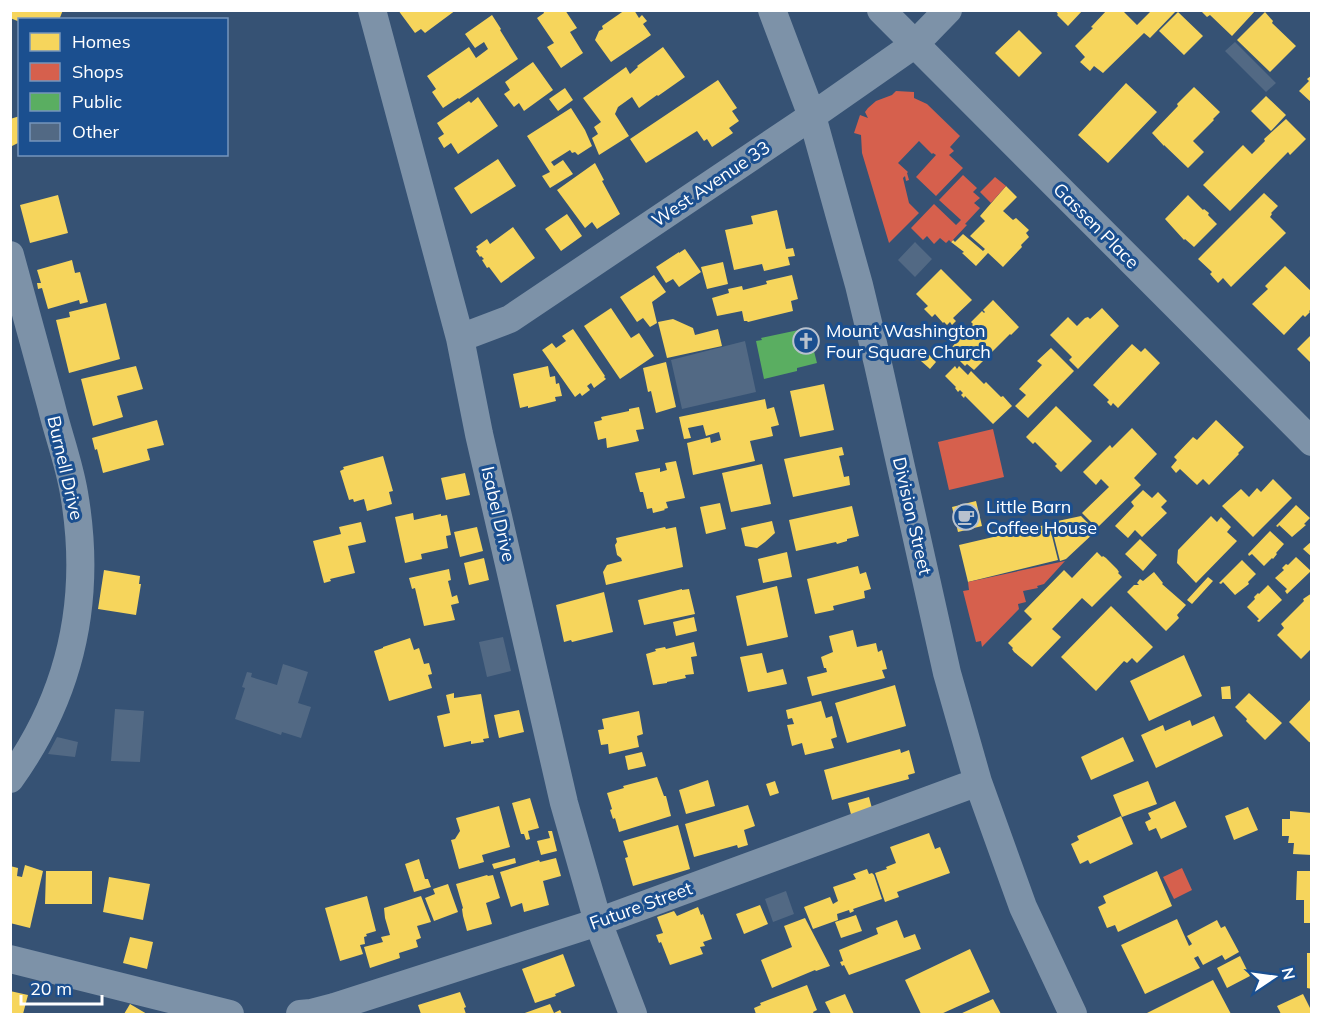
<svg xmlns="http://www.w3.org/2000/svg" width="1322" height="1025" viewBox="0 0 1322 1025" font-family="Mulish,sans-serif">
<rect width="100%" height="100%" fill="#365274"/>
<!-- homes -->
<path fill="#f6d55c" d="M10,10H63L59,20H20V22L10,18Z
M398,10H456L425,33L421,29L415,33Z
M543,10H565L577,28L570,32L583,53L561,68L547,47L554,43L537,18L544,13Z
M625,10H634L639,18L642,15L647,21L643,24L651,35L611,62L595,40L599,31L603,29L602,26Z
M1055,10H1083L1068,26L1057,15L1058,14Z
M1107,10H1122L1137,25L1150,12L1148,10H1177L1150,38L1144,33L1103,73L1094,66L1090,71L1080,62L1085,57L1075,46L1093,28L1091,27Z
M1203,10H1256L1232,36L1210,15L1207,17L1202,12Z
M1178,12L1203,36L1184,55L1159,31Z
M1265,12L1273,21L1272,23L1296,46L1270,72L1237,40Z
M492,15L501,29L500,30L518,59L459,99L458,98L443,108L432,92L436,89L427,76L469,47L476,58L488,49L484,42L475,48L465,34Z
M1019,30L1042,53L1019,77L995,53Z
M663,47L685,77L658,96L657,95L639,108L632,97L618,107L615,114L629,136L599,155L592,138L598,134L594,127L601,122L583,98L626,67L630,74L638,67L637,66Z
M533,62L553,90L524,111L519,103L514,107L504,94L510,90L505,82Z
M1312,75V103L1299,91L1309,81L1307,79Z
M718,80L737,108L732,111L739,121L729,128L733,133L712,147L707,139L704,141L697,131L646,163L630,139Z
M1126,83L1157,112L1108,163L1078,135Z
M1194,87L1220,112L1213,119L1214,120L1193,141L1204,152L1188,168L1164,145V146L1152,133L1178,106L1177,104Z
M565,88L573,100L558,111L549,99Z
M1266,96L1286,115L1271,131L1251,111Z
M478,97L498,126L458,154L451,143L444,148L438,138L444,134L437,123L469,101L471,103Z
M571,108L585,130L592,146L578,155L575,152L572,153L570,150L551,162L554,166L563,160L573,174L550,188L542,176L550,172L527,136Z
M20,116V142L10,147V119Z
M1286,119L1306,139L1290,155L1288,152L1230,211L1203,185L1243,145L1252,154L1265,141L1264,139Z
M498,159L516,186L471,214L454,188Z
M595,163L604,180L602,181L620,214L597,229L592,222L585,228L557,190Z
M1006,186L1017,197L1003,211L1013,220L1016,218L1029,230L1026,233L1029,237L1021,245L1022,247L1003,267L988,253L976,266L962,253L964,252L951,242L953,240L955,242L963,234L983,251L985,249L970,236L985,221L980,216Z
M1264,193L1278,206L1271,213L1272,214L1270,217L1286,233L1231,287L1223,278L1218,283L1210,274L1212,272L1198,259Z
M58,195L68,233L30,243L20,205Z
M1188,195L1203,210L1204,209L1209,213L1208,215L1217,224L1194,247L1185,239L1184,240L1165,219Z
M777,210L786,249L793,248L795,256L788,257L790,265L764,271L762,264L734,270L725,230L753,224L751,216Z
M567,214L582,236L561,251L545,229Z
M513,227L535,258L501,283L489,267L487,268L482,260L484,259L481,256L480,257L476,251L478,249L476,247L487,239L490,244Z
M685,249L701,272L679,287L673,279L666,283L656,267L679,252V253Z
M72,260L75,273L80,272L88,302L80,304L79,300L48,309L42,288L38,289L37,283H41L37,270Z
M723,262L728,284L707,289L701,267Z
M1285,266L1312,292V309L1309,311L1310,312L1305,317L1303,315L1284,335L1252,304L1268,289L1265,286Z
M941,269L972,300L953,318L956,321L952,325L950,322L947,325L944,322L943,323L935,314L932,317L924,309L928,306L916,294Z
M654,275L666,292L652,302L657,323L650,327L643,318L637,322L620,297Z
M792,275L798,299L791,301L793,311L748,322L747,321H744L742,311L717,316L712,298L729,293L728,289L742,286L743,290L767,284L766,281Z
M993,300L1019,327L1011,335L1010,334L974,370L967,364L965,366L960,361L962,358L951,348L973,324L971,322L982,311L984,313L985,312L983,310Z
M106,303L120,359L69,373L56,320L70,317L69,312Z
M611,308L631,338L639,333L654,356L620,379L584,326Z
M1102,308L1119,326L1078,369L1069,360L1072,357L1050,335L1068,317L1077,326L1085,318L1088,317L1090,319Z
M673,319L693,328L695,335L718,329L722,346L667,358L658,322Z
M573,329L605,376L604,377L606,379L594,388L591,383L587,386L590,390L582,396L580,393L575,397L542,350L552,343L556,348L566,341L562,336Z
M1312,334V364L1297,349Z
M1132,344L1141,352L1145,348L1160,363L1118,408L1113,403L1111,406L1107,402L1109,400L1093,385Z
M1051,348L1074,371L1028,418L1015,406L1026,395L1019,389L1042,365L1037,361Z
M928,354L936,362L930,369L921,361Z
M666,362L676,407L656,413L651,391L648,392L643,368Z
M136,366L143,389L117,396L123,417L93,426L81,379Z
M548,366L550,377L555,376L556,384L559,383L562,396L555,397L556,401L528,408V406L520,408L513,374Z
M955,366L957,369L959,366L968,375L971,371L984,384L986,382L1001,397L1003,396L1012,406L993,424L965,396L964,398L961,395L963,393L960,390L958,392L955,388L956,387L945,376Z
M824,384L834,430L800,437L790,391Z
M765,399L767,409L774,407L779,425L771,427L773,436L750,441L755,461L693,475L687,443L710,437L711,443L721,440L719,432L706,436L703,425L688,428L691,438L684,439L679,417Z
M1056,406L1092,441L1061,472L1055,466L1057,464L1035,442L1033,444L1026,437Z
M639,407L644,429L636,430L639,441L607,448L606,438L598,440L594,422L602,420L601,417L629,411V409Z
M157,420L164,445L147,449L150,460L103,473L97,449L95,450L92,438Z
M1216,420L1244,447L1238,453L1239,454L1209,485L1203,479L1197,485L1180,469L1176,473L1171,467L1177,460L1174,457L1193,437L1197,440Z
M1132,428L1157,454L1134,478L1141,485L1097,528L1082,513L1109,487L1101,479L1096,485L1083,472L1110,445L1112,448Z
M842,447L844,455L839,456L844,477L849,476L850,485L793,497L784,459Z
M383,456L393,491L389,492L392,504L367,511L364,499L354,502L353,499L349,500L340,471L344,469L343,467Z
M676,461L685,498L666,502L668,508L664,509L665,510L653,513L652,508L647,509L643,492H640L635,473L660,468V472L667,470L665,463Z
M762,464L771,504L731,512L722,473Z
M465,473L470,495L446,500L441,478Z
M1273,479L1292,498L1253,537L1222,506L1241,489L1249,497L1257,488L1261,492Z
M1143,490L1152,498L1158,492L1167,501L1161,507L1167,513L1142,537L1135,530L1128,538L1115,526L1134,506L1131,502Z
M976,501L982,526L958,532L952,507Z
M720,503L726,529L706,534L700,507Z
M1296,505L1310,518L1304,524L1306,525L1292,537L1279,525L1278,527L1276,526Z
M852,506L859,536L847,539V541L837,544L836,542L796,551L789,520Z
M413,513L414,520L441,514V516L447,515L451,535L446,536L448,548L421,554L422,559L405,563L395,517Z
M1081,516L1096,531L1066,559L1060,561L1052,529L1053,528V522Z
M1211,516L1217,522L1221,517L1231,527L1227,532L1237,541L1196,583L1177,563L1178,550Z
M772,521L775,533L765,542L757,548L745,546L741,528Z
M361,522L366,542L348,546L355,573L330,579L331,581L324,583L313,541L341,534L339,527Z
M1049,524L1058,560L968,582L959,545Z
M477,527L483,551L460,557L454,532Z
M665,527L666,529L676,527L683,567L606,585L603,572L607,565L622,561L621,558L617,555L615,545L617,542L616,538Z
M1270,531L1284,544L1276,553L1277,554L1273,559L1272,558L1264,566L1252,554L1249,556L1248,554Z
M1140,539L1157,555L1143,571L1125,554Z
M1312,541V557L1303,549Z
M787,552L792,577L763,583L758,559Z
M1097,552L1102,557L1103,556L1106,558L1117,569L1119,572L1118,573L1122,577L1092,607L1082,598L1052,629L1061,637L1032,667L1014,652L1012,649L1013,648L1008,643L1032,619L1024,611L1064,570L1072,578Z
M1296,557L1311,571L1287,594L1285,591L1287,589L1275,578L1284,570L1282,568L1286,564L1288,565Z
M484,558L489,580L469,585L464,563Z
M1242,560L1256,574L1248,582L1249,584L1235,595L1223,582L1221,584L1219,583Z
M858,566L860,574L866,572L871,589L864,591L865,598L833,606L834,610L815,614L807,579Z
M449,569L451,580L448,581L452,597L457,595L459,603L451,605L455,620L424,626L415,588L412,589L409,578Z
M104,570L140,576L139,584H141L136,615L98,609Z
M1154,572L1163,583L1162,584L1186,605L1177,615L1179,618L1166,631L1127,592L1134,585H1139L1137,583L1140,579L1143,581Z
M1208,577L1213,581L1192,604L1187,600Z
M1268,585L1282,600L1259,622L1257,621L1259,619L1247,607L1255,599L1254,597L1258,593L1259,594Z
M777,586L788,637L747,646L736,596Z
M682,589V590L689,589L695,614L644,625L638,600Z
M604,592L613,632L572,642L571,640L564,642L556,605Z
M1312,593V651L1310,650L1301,659L1277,635L1284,628L1281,624L1304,601L1303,599Z
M1111,606L1153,647L1137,663L1132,658L1127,663L1124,661L1096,691L1061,657Z
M694,617L697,631L676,636L673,622Z
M853,630L857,647L876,643L878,652L882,650L887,669L882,670L885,678L812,696L807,677L827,672L826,668H824L821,657L833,652L829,636Z
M410,638L414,650L419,648L424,664L429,663L432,674L428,675L432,688L389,701L374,651L383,648V647Z
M694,642L697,656L691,657L694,674L685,675L686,678L667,682V683L653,685L646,654L656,651L655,649L665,647L666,649Z
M762,653L767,673L783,669L787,684L748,692L740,657Z
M1184,655L1202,696L1149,721L1130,681Z
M895,685L906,726L847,743L835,703Z
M1230,686L1231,699H1222L1221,687Z
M454,693V698L481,694L489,738L483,739L484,742L471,744V741L444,747L437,716L450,713L446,695Z
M1249,693L1282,723L1265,740L1246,721L1247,719L1235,707Z
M1312,698V743L1309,742L1289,722Z
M821,701L826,718L832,716L837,737L831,739L834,748L805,755L802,743L792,746L787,725L794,724L792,718L788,719L786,710Z
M519,710L524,732L499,738L494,715Z
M639,711L643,734L637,736L639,747L609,754L608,744L601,745L598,730L604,729L602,719Z
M1214,716L1223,736L1156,768L1141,735L1163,725L1165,731L1190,720L1192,726Z
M1123,737L1134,761L1091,780L1081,757Z
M900,749L901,753L909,750L915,773L908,775L909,779L832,800L824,770Z
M642,752L646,766L628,770L625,756Z
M657,777L664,796H666L671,816L619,832L615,818L613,819L610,810L612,809L607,793L624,788L623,786Z
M708,780L715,806L686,814L679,790Z
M775,781L779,793L770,796L766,784Z
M1148,781L1157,804L1122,817L1113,795Z
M869,797L874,816L853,822L848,803Z
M530,798L539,828L528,831L530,839L526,840L524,834H521L512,803Z
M1175,801L1187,827L1161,839L1156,828L1149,831L1145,822L1151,819L1148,813Z
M748,805L755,826L744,830L748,845L738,848L737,845L694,857L685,824Z
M499,806L510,847L482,855L484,862L459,869L451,840L455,839L460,831L456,818Z
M1248,807L1258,830L1234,840L1225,816Z
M1290,811L1312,813V855L1293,854L1294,843H1288L1289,836H1282V819H1290Z
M1121,816L1133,844L1090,864L1088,860L1080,864L1071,844L1079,840L1077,836Z
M678,825L690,869L633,886L625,858L628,857L623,841Z
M548,831H552L557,851L541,855L537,841L550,838Z
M929,833L935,849L940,847L950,873L897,892L899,897L885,902L875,873L887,869L886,867L896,863L890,847Z
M515,858L516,863L494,869L492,864Z
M556,858L561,876L543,881L549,905L524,912L522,903L511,907L500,872L539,860L540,862Z
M419,859L425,879H428L431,887L414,892L405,864Z
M25,865L43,871L30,928L10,923V866L18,868L17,876L22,877Z
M867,869L869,874L872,873L874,875L882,899L853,909L854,911L850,913L849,910L837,914L838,920L813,929L804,907L830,897L833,904L838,901L833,887L856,879L853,874Z
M46,871H92V904H45Z
M1157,871L1172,906L1118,932L1115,925L1107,928L1098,907L1106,903L1103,896Z
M1297,871H1312V923H1304V900H1296Z
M487,875L488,876L493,875L500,898L486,903L492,924L467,931L463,916L462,909L463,908L456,884Z
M109,877L150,884L143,920L103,912Z
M448,884L458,912L434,921L425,898L435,894L433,889Z
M367,896L376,931L366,934L367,936L364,937L365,944L360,945L363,954L340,961L325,908Z
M421,896L431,922L417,926L421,938L416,940L418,947L399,953L400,958L370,968L364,947L383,942L381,937L390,935L385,918L384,908Z
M760,905L768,924L744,934L736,914Z
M698,907L701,915L703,914L712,939L703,942L705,946L700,947L703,954L670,965L661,942L659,943L656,935L663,933L657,917L674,911L677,916Z
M856,915L862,931L841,938L835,922Z
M805,918L830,966L816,971L815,970L772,988L761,960L792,947L784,926Z
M1177,919L1189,946L1192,944L1187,936L1217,920L1221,928L1225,926L1239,952L1225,960L1222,955L1203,965L1198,956L1194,958L1200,968L1145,994L1121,945Z
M897,920L904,938L915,934L921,949L849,975L844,965L842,966L840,962L843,961L839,950L878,934L876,928Z
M130,937L153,942L147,969L123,963Z
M970,949L990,992L941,1014H921L905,980Z
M1307,953H1312V989L1307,988Z
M563,954L575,986L555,994L556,996L535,1003L522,969Z
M1240,956L1250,976L1227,988L1217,968Z
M1213,980L1231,1014H1145Z
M807,985L817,1010L813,1012L814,1014H756L754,1008L761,1005L760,1003Z
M10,991L28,995L23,1014H10Z
M460,992L466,1007L464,1008L466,1014H421L418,1005Z
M845,994L854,1014H831L825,1002Z
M1303,994L1312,1012V1014H1281L1277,1006Z
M993,999L1001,1014H960Z
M130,1004L147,1014H124Z
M550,1004L554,1013L560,1010L562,1014H522Z"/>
<!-- shops -->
<path fill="#d6604d" d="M896,91L914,92V98L927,104L960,136L950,147L954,151L949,155L963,168L936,196L916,177L936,155L933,153L932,154L919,141L898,163L908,172L907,173L909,180L906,181L905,176L903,178L909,203L919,213L889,243L862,153L861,135L854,133L860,115L868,118L865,112L868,108L876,101L892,95Z
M963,175L977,188L973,192L980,198L974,203L980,208L965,224L967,225L951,242L949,240L946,243L940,238L934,244L927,236L923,240L911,228L934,204L956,225L961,220L939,200Z
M995,177L1006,186L991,203L980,192Z
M993,429L1004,477L949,490L938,442Z
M1065,561L1044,584L1037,586L1038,588L1023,591L1026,602L1018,604L1019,609L982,647L981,641L976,642L963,591L969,590L968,582Z
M1182,868L1192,890L1174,899L1163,877Z"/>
<!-- public -->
<path fill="#5aae61" d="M808,328L817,363L797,368V371L764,379L756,341L762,340L761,338Z"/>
<!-- building -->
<path fill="#526984" d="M1235,42L1276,83L1266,92L1225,51Z
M915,242L932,259L915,277L898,260Z
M745,341L756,392L682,409L671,360Z
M503,637L511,671L487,677L479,642Z
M283,664L308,672L298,703L311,707L301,738L282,732L281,735L235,719L245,688L242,687L247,672L252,673L251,677L277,685Z
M115,709L144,711L140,762L111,761Z
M57,737L78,742L75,757L48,754Z
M786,891L794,914L773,922L765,899Z"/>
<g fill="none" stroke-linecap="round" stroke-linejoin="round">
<!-- minor -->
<path stroke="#7d92a8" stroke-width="28" d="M372,10L460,338L479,434L564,803L598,922L633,1014
M772,10L812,116L859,285L878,364L947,673L978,782L1023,907L1073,1014
M881,10L1312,442
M10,255C24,305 37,355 51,405C58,434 69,463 74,493C92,597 72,693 10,779
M460,338L510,319L812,116L915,44L948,10
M10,959L230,1014
M300,1014L311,1013L334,1007L598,922L978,782"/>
</g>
<!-- icons -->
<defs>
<g id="church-ring" transform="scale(1.35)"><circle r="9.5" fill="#1b4f8f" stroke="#b9c2ce" stroke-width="1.5"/><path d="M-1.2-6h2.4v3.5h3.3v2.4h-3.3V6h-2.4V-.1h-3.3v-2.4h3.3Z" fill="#b9c2ce"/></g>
<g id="cafe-ring" transform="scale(1.35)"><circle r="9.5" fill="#1b4f8f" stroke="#b9c2ce" stroke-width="1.5"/><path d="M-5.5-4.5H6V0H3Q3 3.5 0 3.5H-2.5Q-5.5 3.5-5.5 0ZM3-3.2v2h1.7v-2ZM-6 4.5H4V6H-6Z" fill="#b9c2ce"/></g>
</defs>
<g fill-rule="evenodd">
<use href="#church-ring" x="806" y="341"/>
<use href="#cafe-ring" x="966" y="517"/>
</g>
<g text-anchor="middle" stroke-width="6" stroke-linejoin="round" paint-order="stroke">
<!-- street labels -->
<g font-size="18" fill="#fff" stroke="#1b4f8f">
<text transform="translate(711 184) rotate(-34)" y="6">West Avenue 33</text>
<text transform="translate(1096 226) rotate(45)" y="6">Gassen Place</text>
<text transform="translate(65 468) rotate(77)" y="6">Burnell Drive</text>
<text transform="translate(498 514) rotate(77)" y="6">Isabel Drive</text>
<text transform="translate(912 516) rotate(77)" y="6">Division Street</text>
<text transform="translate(641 906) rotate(-20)" y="6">Future Street</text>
</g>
<!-- poi labels -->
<g font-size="18" fill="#fff" stroke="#1b4f8f" text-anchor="start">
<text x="826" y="337">Mount Washington<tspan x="826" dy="21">Four Square Church</tspan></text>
<text x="986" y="513">Little Barn<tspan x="986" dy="21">Coffee House</tspan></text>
</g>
</g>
<!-- border -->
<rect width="1322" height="1025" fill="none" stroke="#ffffff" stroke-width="24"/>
<!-- legend -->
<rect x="18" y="18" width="210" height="138" fill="#1b4f8f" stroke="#7695bc" stroke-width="1.5"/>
<rect x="30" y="33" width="30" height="18" fill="#f6d55c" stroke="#7695bc" stroke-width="1.5"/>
<text x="72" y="48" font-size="18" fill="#ffffff">Homes</text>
<rect x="30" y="63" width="30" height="18" fill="#d6604d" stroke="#7695bc" stroke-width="1.5"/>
<text x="72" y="78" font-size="18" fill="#ffffff">Shops</text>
<rect x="30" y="93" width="30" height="18" fill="#5aae61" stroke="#7695bc" stroke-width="1.5"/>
<text x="72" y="108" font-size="18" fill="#ffffff">Public</text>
<rect x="30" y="123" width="30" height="18" fill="#526984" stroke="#7695bc" stroke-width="1.5"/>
<text x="72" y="138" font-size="18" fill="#ffffff">Other</text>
<!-- north arrow -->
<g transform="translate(1274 977) rotate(77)" stroke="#1b4f8f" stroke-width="4.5" paint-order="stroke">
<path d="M0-4.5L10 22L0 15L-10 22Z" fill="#ffffff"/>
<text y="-9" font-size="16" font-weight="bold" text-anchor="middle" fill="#ffffff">N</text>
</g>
<!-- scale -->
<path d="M21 995v9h81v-9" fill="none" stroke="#ffffff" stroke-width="3"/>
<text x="30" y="995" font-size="18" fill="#ffffff" stroke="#1b4f8f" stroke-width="4.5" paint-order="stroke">20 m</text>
</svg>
